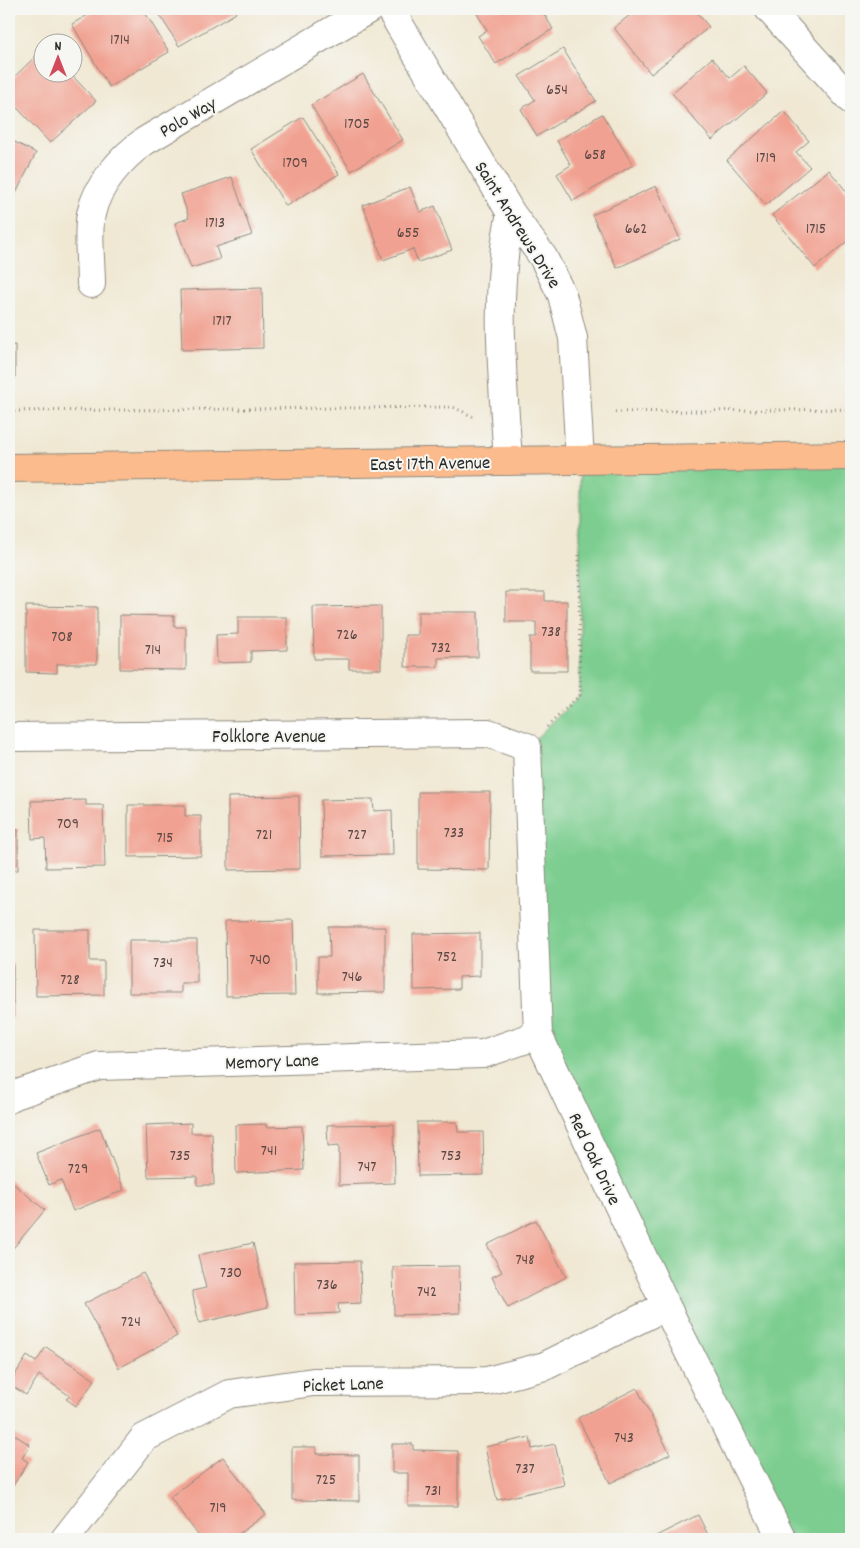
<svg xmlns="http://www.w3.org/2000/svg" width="860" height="1548" viewBox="0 0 860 1548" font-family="Dekko,sans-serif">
<rect width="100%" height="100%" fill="#f6f6f2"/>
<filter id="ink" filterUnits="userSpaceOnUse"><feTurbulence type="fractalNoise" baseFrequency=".02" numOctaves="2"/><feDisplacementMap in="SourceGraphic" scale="10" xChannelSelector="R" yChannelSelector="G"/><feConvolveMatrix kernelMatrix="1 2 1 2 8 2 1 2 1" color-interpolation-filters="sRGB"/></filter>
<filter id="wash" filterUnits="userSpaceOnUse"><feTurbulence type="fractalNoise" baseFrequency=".0096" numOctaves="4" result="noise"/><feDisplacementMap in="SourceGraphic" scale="20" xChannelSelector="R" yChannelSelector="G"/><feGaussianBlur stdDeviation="1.12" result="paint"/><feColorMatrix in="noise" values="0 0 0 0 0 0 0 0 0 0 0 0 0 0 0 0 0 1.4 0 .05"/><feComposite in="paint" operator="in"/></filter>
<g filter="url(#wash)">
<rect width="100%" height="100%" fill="#f0e8d3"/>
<!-- green -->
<path fill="#7bcd8f" stroke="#537c5d" d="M851,456V1539H782L538,1035L527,747L580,695V460Z"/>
<g id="blocks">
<!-- building -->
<path fill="#f1a191" d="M98,9H143L169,52L109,87L72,24Z
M156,9H234L236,13L179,46Z
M474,9H541L553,29L496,64L478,36L487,30Z
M637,9H674L677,13L682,9H694L709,27L651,74L614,28Z
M563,49L596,101L537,136L521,109L535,100L519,76Z
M42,50V72H69L96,101L50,143L9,99V82Z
M712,58L730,78L744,66L767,93L712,140L672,93Z
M363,74L403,140L351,171L311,105Z
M784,111L809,141L796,152L810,167L766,205L727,160Z
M602,114L633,165L573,201L557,174L571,165L557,141Z
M303,117L339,174L286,206L251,149Z
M9,139L36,153L9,207Z
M829,170L851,197V238L815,268L772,215Z
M232,177L252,235L216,247L220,259L191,268L175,223L189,218L181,194Z
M656,186L680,239L617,268L592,215Z
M410,187L420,212L435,206L452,250L418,262L413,249L383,260L363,205Z
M262,288L263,348L182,350L180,290Z
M9,345H15V378H9Z
M506,592H545V601H567V671H530V637H536V622H506Z
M26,606L97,607V664H57V673L26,672Z
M381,606V669H349V659H314L313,607Z
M418,612H478V657L438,658V667H405V635H418Z
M120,615L174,616V627H186V670L120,669Z
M238,617H287V650L251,651V662L217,663L216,635L238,634Z
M418,792H490L489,870L418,869Z
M299,796L300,869L228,870V797Z
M373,799L374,811L392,810L393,855L322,856L321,800Z
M86,800V805H103L105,867L46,868L45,838L32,839L31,801Z
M128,805H185V816H201V856L128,857Z
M9,829H18V870H9Z
M293,920L295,995L226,996L225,921Z
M329,927H385V992L318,993V957H330Z
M35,930H90V961H104V995L36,996Z
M480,933V976L459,977V989L414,990L413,934Z
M129,940H197V983H181V993H129Z
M9,963H13V1018H9Z
M417,1122H457L458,1132H483L484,1175L418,1176Z
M191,1123V1133H212L214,1185H197V1176L148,1177L146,1125Z
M266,1124V1127L302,1126L304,1170L236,1173L235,1125Z
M394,1124L395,1183L339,1185V1145L328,1146L327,1125Z
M100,1128L124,1190L73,1211L61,1180L49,1185L36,1153Z
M9,1180L45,1210L9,1253Z
M536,1220L566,1277L508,1308L492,1277L502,1272L487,1245Z
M253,1243L268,1307L199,1323L192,1291L206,1288L198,1255Z
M360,1261L361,1303L338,1304L339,1313L295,1315L294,1262Z
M459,1266L460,1313L394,1315L393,1267Z
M143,1273L177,1336L119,1368L84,1304Z
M46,1347L95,1380L76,1406L66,1399L70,1396L39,1375L26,1395L9,1384L27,1356L36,1362Z
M637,1388L670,1454L610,1483L578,1418Z
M9,1431L30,1445L22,1458L28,1462L9,1492Z
M530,1437L532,1449L555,1444L564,1485L497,1500L485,1447Z
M392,1444H413V1450L458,1451V1506H408V1473H392Z
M292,1447H316V1454L359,1455V1501L292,1500Z
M223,1457L266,1514L232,1539H201L170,1497Z
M698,1515L710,1539H650Z"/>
</g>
</g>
<g filter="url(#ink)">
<use href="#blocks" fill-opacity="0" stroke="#8e8a7f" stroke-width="1"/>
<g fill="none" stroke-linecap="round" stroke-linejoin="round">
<!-- minor casing -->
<g stroke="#8e8a7f" stroke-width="30">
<path id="minor" d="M390,9L511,213L543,257L562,295L573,338L580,460
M769,9L851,100
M91,284C91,263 87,234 91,214C97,185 122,157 145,141L369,9
M508,461C503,378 493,295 511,213
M9,737L488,733L527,747L538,1035L666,1306L782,1539
M9,1099L12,1096L99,1066L483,1054L538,1035
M65,1539L144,1438L229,1394L313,1382L487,1381L545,1366L666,1306"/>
</g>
<!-- major casing -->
<g stroke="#8e8a7f" stroke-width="30">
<path id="major" d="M9,468L851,456"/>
</g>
<!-- path -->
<path stroke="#8e8a7f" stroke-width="3" stroke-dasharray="1 4" stroke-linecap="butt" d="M9,411L453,407L474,417
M615,412L851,409
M547,727L580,695L579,551"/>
<!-- minor -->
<use href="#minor" stroke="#fff" stroke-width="28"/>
<!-- major -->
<use href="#major" stroke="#fbbb8c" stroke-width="28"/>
</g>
</g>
<g text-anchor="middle" stroke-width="4" stroke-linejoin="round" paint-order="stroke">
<!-- number labels -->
<g font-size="16" fill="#5c4844">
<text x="120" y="44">1714</text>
<text x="557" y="94">654</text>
<text x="357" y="128">1705</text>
<text x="595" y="159">658</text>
<text x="766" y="162">1719</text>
<text x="295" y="167">1709</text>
<text x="215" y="227">1713</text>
<text x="636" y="233">662</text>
<text x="816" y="233">1715</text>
<text x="408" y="237">655</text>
<text x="222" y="325">1717</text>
<text x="551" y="636">738</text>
<text x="347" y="639">726</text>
<text x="62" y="641">708</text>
<text x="441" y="652">732</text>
<text x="153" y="654">714</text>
<text x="68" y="828">709</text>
<text x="454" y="837">733</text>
<text x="264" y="839">721</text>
<text x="357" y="839">727</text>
<text x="165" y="842">715</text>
<text x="447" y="961">752</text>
<text x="260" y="964">740</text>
<text x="163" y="967">734</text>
<text x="352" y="981">746</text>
<text x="70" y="984">728</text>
<text x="269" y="1155">741</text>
<text x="180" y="1160">735</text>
<text x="451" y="1160">753</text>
<text x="367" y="1171">747</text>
<text x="78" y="1173">729</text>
<text x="525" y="1264">748</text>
<text x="231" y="1277">730</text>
<text x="327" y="1289">736</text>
<text x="427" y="1296">742</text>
<text x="131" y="1326">724</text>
<text x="624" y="1442">743</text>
<text x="525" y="1473">737</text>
<text x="326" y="1484">725</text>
<text x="433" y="1495">731</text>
<text x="218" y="1512">719</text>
</g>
<!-- street labels -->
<g font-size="19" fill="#2b2b2b" stroke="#f6f6f2">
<text transform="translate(187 116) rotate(-30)" y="7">Polo Way</text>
<text transform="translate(519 224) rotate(58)" y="7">Saint Andrews Drive</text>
<text transform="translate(430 462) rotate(-1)" y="7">East 17th Avenue</text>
<text x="269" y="742">Folklore Avenue</text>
<text transform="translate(272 1060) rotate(-2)" y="7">Memory Lane</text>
<text transform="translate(596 1158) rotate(65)" y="7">Red Oak Drive</text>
<text transform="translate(343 1383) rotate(-2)" y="7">Picket Lane</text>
</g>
</g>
<!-- margin -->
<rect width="860" height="1548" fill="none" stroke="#f6f6f2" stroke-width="30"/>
<!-- north arrow -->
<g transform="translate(58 58)"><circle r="24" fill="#f6f6f2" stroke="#a5a5a2"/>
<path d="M0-4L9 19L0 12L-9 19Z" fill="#d1495b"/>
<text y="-8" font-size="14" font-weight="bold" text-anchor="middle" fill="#2b2b2b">N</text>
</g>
</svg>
